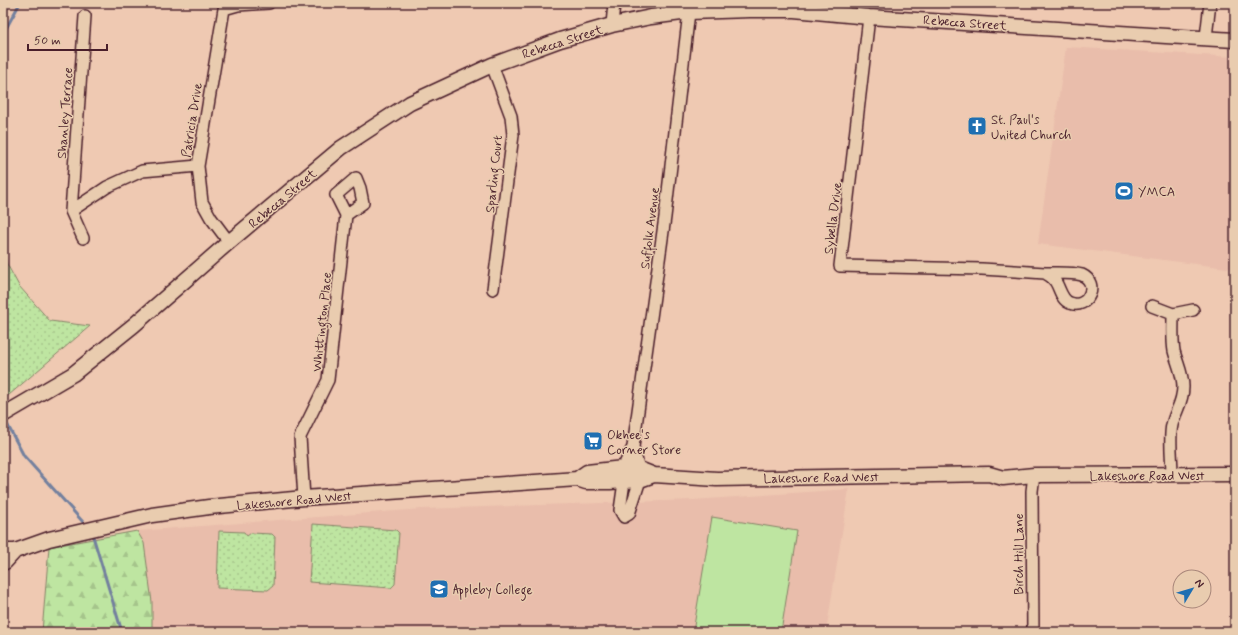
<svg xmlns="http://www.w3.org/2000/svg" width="1238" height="635" viewBox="0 0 1238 635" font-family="Mynerve,sans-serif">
<defs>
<pattern id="forest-firs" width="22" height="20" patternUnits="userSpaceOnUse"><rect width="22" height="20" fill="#bee5a1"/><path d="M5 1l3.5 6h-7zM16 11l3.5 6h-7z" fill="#a5c48b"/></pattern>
<pattern id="park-dots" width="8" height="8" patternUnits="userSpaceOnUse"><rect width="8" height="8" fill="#bee5a1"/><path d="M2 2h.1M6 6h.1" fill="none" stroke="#a5c48b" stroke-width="1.8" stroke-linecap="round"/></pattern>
</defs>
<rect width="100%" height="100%" fill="#efc9b2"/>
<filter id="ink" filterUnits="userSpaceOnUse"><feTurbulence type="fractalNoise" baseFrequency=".025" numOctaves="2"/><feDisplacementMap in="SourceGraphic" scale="8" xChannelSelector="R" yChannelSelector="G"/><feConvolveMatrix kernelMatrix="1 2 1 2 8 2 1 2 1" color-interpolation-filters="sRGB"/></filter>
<g filter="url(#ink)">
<!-- built -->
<path fill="#e9bdab" d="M1066,47L1235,57V269L1038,244Z
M849,489L826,632H42L49,547L137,531L422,509L693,500Z"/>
<!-- grass -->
<path fill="#bee5a1" stroke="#848266" d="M712,517L797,531L781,632H693Z"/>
<!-- forest -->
<path fill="url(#forest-firs)" stroke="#848266" d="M137,531L144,543L152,602V632H42L49,547Z"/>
<!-- park -->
<path fill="url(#park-dots)" stroke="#848266" d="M3,245L7,264L19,286L50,321L90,326L9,395L3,398Z
M313,524L396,530L399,533L395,584L391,588L309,582Z
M219,531L244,532L247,536L251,533L272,534L275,537L273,586L268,590L217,588Z"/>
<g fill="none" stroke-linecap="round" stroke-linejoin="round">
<!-- stream -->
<path stroke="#73809e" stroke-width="3" d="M3,34L20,3
M7,424L24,456L83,522
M92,533L122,632"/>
<!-- minor casing -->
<g stroke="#4a1f2b" stroke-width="14">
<path id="minor" d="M869,17L840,266L982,269L1045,273
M612,25L614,3
M1206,37L1210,3
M492,65L511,116L513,135L493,289
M71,211L107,187L142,171L198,166
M83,238L71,211L85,16
M229,242L211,218L202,202L198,166L224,9L238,5L269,3
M1045,273C1056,273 1073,272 1082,275C1100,283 1088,310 1070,303C1061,300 1060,288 1055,281C1052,277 1049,275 1045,273Z
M1152,306L1173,314L1193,310
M633,447L639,469L640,480L629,514L624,517L620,510L624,482L623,468L633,447L665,217L689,12
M1172,474C1172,460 1169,438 1172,425C1175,411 1183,403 1183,387C1183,374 1177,363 1174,351C1172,339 1173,327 1173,314
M304,498L300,437L328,380L346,215L336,195L356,178L360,188L363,203L346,215
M1033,632L1032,491L1034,475"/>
</g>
<!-- major casing -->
<g stroke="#4a1f2b" stroke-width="17">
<path id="major" d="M3,415L73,374L134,325L229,242L341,148L410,103L492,65L560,40L612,25L651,17L689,12L750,10H794L869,17L1166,36L1235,40
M577,479L587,472L623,468L639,469L654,475L717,479L989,474L1003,478L1034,475L1235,474
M3,551H15L49,539L152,515L209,507L304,498L577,479L586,482H610L640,480L654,475
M3,563L5,562L15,551"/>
</g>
<!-- minor -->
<use href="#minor" stroke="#e9ccaf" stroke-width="11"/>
<!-- major -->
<use href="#major" stroke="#e9ccaf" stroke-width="14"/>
</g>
</g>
<!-- icons -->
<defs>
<g id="church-square" transform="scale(1)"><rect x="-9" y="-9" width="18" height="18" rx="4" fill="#1f6fb2" stroke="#e9ccaf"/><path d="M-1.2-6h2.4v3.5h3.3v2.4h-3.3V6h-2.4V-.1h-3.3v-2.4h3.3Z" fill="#fff"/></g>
<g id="stadium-square" transform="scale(1)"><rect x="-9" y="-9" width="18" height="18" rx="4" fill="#1f6fb2" stroke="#e9ccaf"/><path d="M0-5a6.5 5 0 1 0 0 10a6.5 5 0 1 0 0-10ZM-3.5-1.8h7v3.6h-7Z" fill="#fff"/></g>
<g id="supermarket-square" transform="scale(1)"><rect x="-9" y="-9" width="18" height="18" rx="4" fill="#1f6fb2" stroke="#e9ccaf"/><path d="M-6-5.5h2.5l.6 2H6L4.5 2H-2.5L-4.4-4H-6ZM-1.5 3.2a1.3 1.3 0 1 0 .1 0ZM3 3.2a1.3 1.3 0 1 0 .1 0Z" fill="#fff"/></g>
<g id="school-square" transform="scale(1)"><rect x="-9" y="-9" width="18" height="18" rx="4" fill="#1f6fb2" stroke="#e9ccaf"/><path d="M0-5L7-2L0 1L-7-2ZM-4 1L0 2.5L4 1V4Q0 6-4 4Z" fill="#fff"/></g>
</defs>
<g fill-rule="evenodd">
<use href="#church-square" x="977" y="126"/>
<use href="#stadium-square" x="1124" y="191"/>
<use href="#supermarket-square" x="593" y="441"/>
<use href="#school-square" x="439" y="589"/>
</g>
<g text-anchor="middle" stroke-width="3" stroke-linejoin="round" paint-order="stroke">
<!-- street labels -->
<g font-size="13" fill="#4a1f2b" stroke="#e9ccaf">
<text transform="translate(965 22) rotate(4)" y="5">Rebecca Street</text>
<text transform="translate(562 41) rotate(-18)" y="5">Rebecca Street</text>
<text transform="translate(64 113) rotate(-86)" y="5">Shanley Terrace</text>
<text transform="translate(191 120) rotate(-81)" y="5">Patricia Drive</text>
<text transform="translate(493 174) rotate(-84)" y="5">Sparling Court</text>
<text transform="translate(282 198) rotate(-40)" y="5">Rebecca Street</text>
<text transform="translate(832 218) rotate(-83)" y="5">Sybella Drive</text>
<text transform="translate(649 228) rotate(-83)" y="5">Suffolk Avenue</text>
<text transform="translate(321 322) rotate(-84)" y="5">Whittington Place</text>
<text x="1147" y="480">Lakeshore Road West</text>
<text transform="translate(821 477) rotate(-1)" y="5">Lakeshore Road West</text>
<text transform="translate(294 500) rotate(-5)" y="5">Lakeshore Road West</text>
<text transform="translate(1018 554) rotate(-90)" y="5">Birch Hill Lane</text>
</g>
<!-- poi labels -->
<g font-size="13" fill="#4a1f2b" stroke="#e9ccaf" text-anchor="start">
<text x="991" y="124">St. Paul's<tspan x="991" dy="15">United Church</tspan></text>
<text x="1138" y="196">YMCA</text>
<text x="607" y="439">Okhee's<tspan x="607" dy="15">Corner Store</tspan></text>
<text x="453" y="594">Appleby College</text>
</g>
</g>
<!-- margin -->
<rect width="1238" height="635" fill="none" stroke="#e9ccaf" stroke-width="16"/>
<rect x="8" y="8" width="1222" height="619" fill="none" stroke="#4a1f2b" stroke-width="1.5" filter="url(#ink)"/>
<!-- north arrow -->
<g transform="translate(1192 589) rotate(52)"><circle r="19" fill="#e9ccaf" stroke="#a9877a"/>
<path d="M0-3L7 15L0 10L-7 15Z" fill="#1f6fb2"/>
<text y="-6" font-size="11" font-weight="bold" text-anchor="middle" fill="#4a1f2b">N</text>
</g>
<!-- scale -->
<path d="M28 44v6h79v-6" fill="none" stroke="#4a1f2b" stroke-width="2"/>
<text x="34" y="44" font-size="12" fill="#4a1f2b" stroke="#e9ccaf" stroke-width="3" paint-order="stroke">50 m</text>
</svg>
